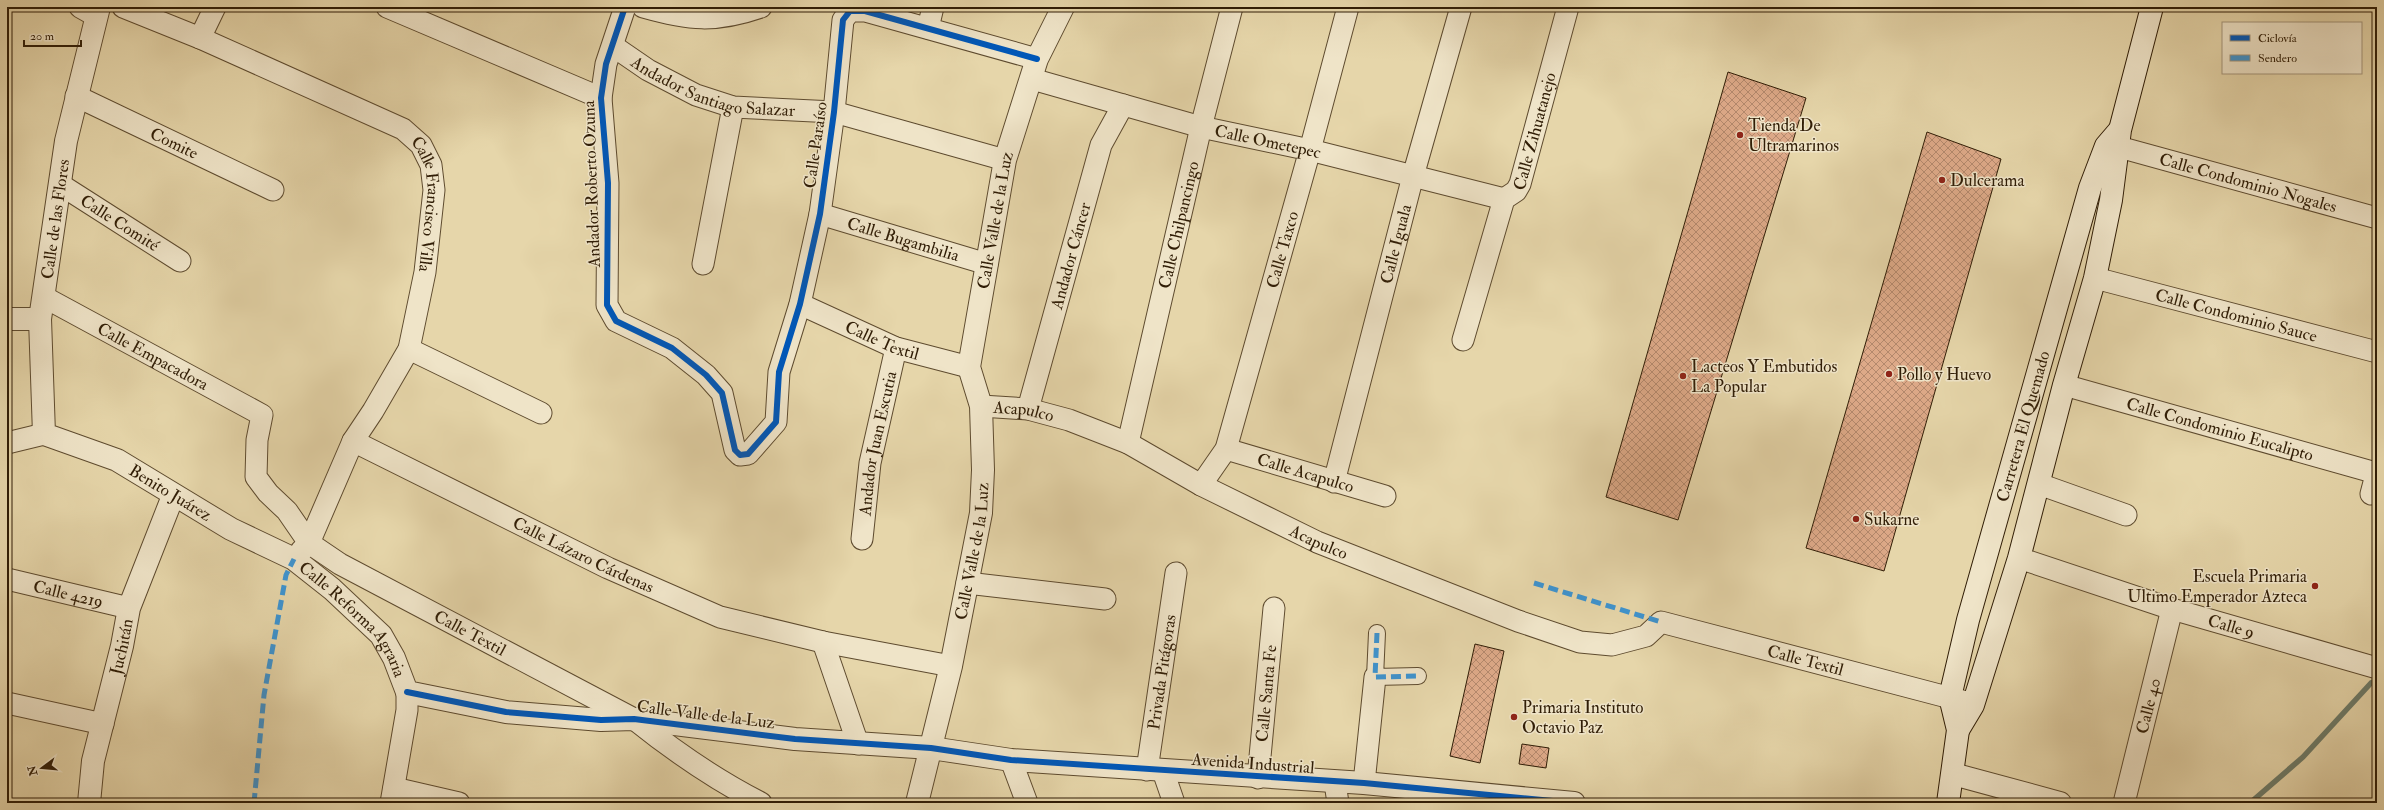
<svg xmlns="http://www.w3.org/2000/svg" width="2384" height="810" viewBox="0 0 2384 810" font-family="'IM FELL Double Pica',serif">
<defs>
<pattern id="building-cross-hatch" width="8" height="8" patternUnits="userSpaceOnUse"><rect width="8" height="8" fill="#dda988"/><path d="M0 0l8 8M0 8l8-8" fill="none" stroke="#b4896d"/></pattern>
</defs>
<rect width="100%" height="100%" fill="#e6d6aa"/>
<filter id="stains"><feTurbulence type="fractalNoise" baseFrequency=".005" numOctaves="4"/><feColorMatrix values="0 0 0 0 .2 0 0 0 0 .09 0 0 0 0 .02 0 0 0 .5 -.17"/></filter>
<radialGradient id="worn" r=".72"><stop offset=".6" stop-color="#630" stop-opacity="0"/><stop offset="1" stop-color="#630" stop-opacity=".3"/></radialGradient>
<g fill="none" stroke-linecap="round" stroke-linejoin="round">
<!-- stream -->
<path stroke="#6d7b69" stroke-width="5.5" d="M2250,803L2303,757L2371,683L2377,680"/>
</g>
<!-- building -->
<path fill="url(#building-cross-hatch)" stroke="#301d06" d="M1728,72L1806,98L1678,520L1606,497Z
M1927,132L2001,159L1884,571L1806,548Z
M1475,644L1504,651L1480,763L1450,756Z
M1522,744L1549,748L1546,768L1519,764Z"/>
<g fill="none" stroke-linecap="round" stroke-linejoin="round">
<!-- pedestrian casing -->
<g stroke="#5e4b2f" stroke-width="18">
<path id="pedestrian" d="M1377,633L1375,677L1418,676"/>
</g>
<!-- minor casing -->
<g stroke="#5e4b2f" stroke-width="23">
<g id="minor">
<path d="M80,7L96,16"/>
<path id="s1" d="M123,7L200,38L403,129L421,145L431,165L434,190L425,272L409,349L373,411L353,441L309,543L301,551"/>
<path d="M387,7L601,98"/>
<path d="M625,7L606,64L601,98L608,183L607,305L616,321L672,348L706,375L722,393L735,450L740,455L748,454L776,422L779,372L800,304L820,214L834,112L843,20L850,11H865L1037,59"/>
<path d="M643,7C689,20 715,23 761,7"/>
<path d="M928,28L933,7"/>
<path d="M200,38L215,7"/>
<path id="s2" d="M613,46L648,70L696,95L733,107L834,112L1005,160"/>
<path id="s3" d="M1032,79L1201,127L1310,150L1504,199"/>
<path id="s4" d="M76,96L273,190"/>
<path id="s5" d="M2106,146L2119,147L2377,218"/>
<path id="s6" d="M61,185L180,261"/>
<path id="s7" d="M820,214L987,264"/>
<path d="M703,264L733,107"/>
<path id="s8" d="M2095,278L2377,352"/>
<path id="s9" d="M44,297L262,415L257,440L256,477L268,493L287,511L309,543L340,564L634,719C675,752 714,779 761,803"/>
<path id="s10" d="M800,304L896,348L969,367"/>
<path id="s11" d="M1463,340L1504,199L1516,191L1520,184L1568,7"/>
<path d="M409,349L541,413"/>
<path id="s12" d="M2064,385L2376,473"/>
<path id="s13" d="M981,406L1028,409L1069,420L1128,443L1201,485L1317,542L1518,621L1580,642L1612,645L1646,636L1661,622L1966,702"/>
<path id="s14" d="M1028,409L1101,145L1123,105"/>
<path id="s15" d="M353,441L608,568L720,617L823,642L951,666"/>
<path d="M7,443L44,434"/>
<path id="s16" d="M1128,443L1201,127L1232,7"/>
<path id="s17" d="M1226,449L1385,496"/>
<path id="s18" d="M1334,482L1413,176L1461,7"/>
<path d="M2039,484L2126,515"/>
<path id="s19" d="M1201,485L1226,449L1310,150L1348,7"/>
<path d="M2371,494L2377,471"/>
<path id="s20" d="M862,539L870,463L896,348"/>
<path id="s21" d="M2019,558L2172,609L2377,668"/>
<path id="s22" d="M7,579L129,608"/>
<path d="M967,583L1105,599"/>
<path d="M823,642L858,744"/>
<path d="M7,703L103,724"/>
<path d="M1011,760L1027,803"/>
<path id="s23" d="M1147,770L1176,573"/>
<path d="M1163,771L1174,803"/>
<path id="s24" d="M1258,778L1274,608"/>
<path d="M1335,783L1338,803"/>
<path d="M1364,783L1375,677"/>
<path d="M394,788L459,803"/>
<path d="M391,803L407,710V692"/>
<path id="s25" d="M2124,803L2172,609"/>
</g>
</g>
<!-- tertiary casing -->
<g stroke="#5e4b2f" stroke-width="24">
<g id="tertiary">
<path id="s26" d="M99,7L66,141L40,319L44,434L117,460L231,529L294,559L332,589L381,635L394,658L407,692L506,712L601,720L634,719L795,739L931,748L1011,760L1364,783L1574,803"/>
<path d="M7,319H40"/>
<path d="M1953,774L2060,803"/>
<path id="s27" d="M89,803L93,761L122,646L129,608L173,496"/>
<path id="s28" d="M917,803L951,666L981,513L983,470L981,406L969,367L1005,160L1037,59L1063,7"/>
</g>
</g>
<!-- secondary casing -->
<g stroke="#301d06" stroke-width="24">
<g id="secondary">
<path d="M1958,730L1973,705L2019,558L2064,385L2095,278L2111,200L2120,130L2152,7"/>
<path id="s29" d="M1948,803L1958,730L1950,697L1968,620L2090,188L2106,146L2118,132"/>
</g>
</g>
<!-- pedestrian -->
<use href="#pedestrian" stroke="#efe4c8" stroke-width="16"/>
<!-- minor -->
<use href="#minor" stroke="#efe4c8" stroke-width="21"/>
<!-- tertiary -->
<use href="#tertiary" stroke="#efe4c8" stroke-width="22"/>
<!-- secondary -->
<use href="#secondary" stroke="#efe4c8" stroke-width="22"/>
<!-- quiet -->
<path stroke="#3d94d1" stroke-width="5" stroke-dasharray="10 5" stroke-linecap="butt" d="M1534,583L1661,622
M1377,633L1375,677L1418,676
M254,803L264,695L286,575L294,559"/>
<!-- cycleway casing -->
<g stroke="#efe4c8" stroke-width="8">
<path id="cycleway" d="M625,7L606,64L601,98L608,183L607,305L616,321L672,348L706,375L722,393L735,450L740,455L748,454L776,422L779,372L800,304L820,214L834,112L843,20L850,11H865L1037,59
M407,692L506,712L601,720L634,719L795,739L931,748L1011,760L1364,783L1574,803"/>
</g>
<!-- cycleway -->
<use href="#cycleway" stroke="#0057b8" stroke-width="6"/>
</g>
<!-- markers -->
<g fill="#8f2418" stroke="#efe4c8" stroke-width="1.5">
<circle cx="1740" cy="135" r="4"/>
<circle cx="1942" cy="180" r="4"/>
<circle cx="1889" cy="374" r="4"/>
<circle cx="1683" cy="376" r="4"/>
<circle cx="1856" cy="519" r="4"/>
<circle cx="2315" cy="586" r="4"/>
<circle cx="1514" cy="717" r="4"/>
</g>
<g text-anchor="middle" stroke-width="3" stroke-linejoin="round" paint-order="stroke">
<!-- street labels -->
<g font-size="17" fill="#301d06" stroke="#efe4c8">
<text dy="6" stroke="none"><textPath href="#s2" startOffset="111">Andador Santiago Salazar</textPath></text>
<text dy="6" stroke="none"><textPath href="#s11" startOffset="224">Calle Zihuatanejo</textPath></text>
<text dy="6" stroke="none"><textPath href="#s3" startOffset="244">Calle Ometepec</textPath></text>
<text dy="6" stroke="none"><textPath href="#s4" startOffset="109">Comite</textPath></text>
<text transform="translate(815 145) rotate(-82)" y="6">Calle Paraíso</text>
<text dy="6" stroke="none"><textPath href="#s5" startOffset="147">Calle Condominio Nogales</textPath></text>
<text transform="translate(591 184) rotate(-92)" y="6">Andador Roberto Ozuna</text>
<text dy="6" stroke="none"><textPath href="#s1" startOffset="390">Calle Francisco Villa</textPath></text>
<text transform="translate(55 219) rotate(-82)" y="6">Calle de las Flores</text>
<text dy="6" stroke="none"><textPath href="#s28" startOffset="594">Calle Valle de la Luz</textPath></text>
<text dy="6" stroke="none"><textPath href="#s6" startOffset="70">Calle Comité</textPath></text>
<text dy="6" stroke="none"><textPath href="#s16" startOffset="224">Calle Chilpancingo</textPath></text>
<text dy="6" stroke="none"><textPath href="#s7" startOffset="87">Calle Bugambilia</textPath></text>
<text dy="6" stroke="none"><textPath href="#s18" startOffset="246">Calle Iguala</textPath></text>
<text dy="6" stroke="none"><textPath href="#s19" startOffset="251">Calle Taxco</textPath></text>
<text dy="6" stroke="none"><textPath href="#s14" startOffset="159">Andador Cáncer</textPath></text>
<text dy="6" stroke="none"><textPath href="#s8" startOffset="146">Calle Condominio Sauce</textPath></text>
<text dy="6" stroke="none"><textPath href="#s10" startOffset="90">Calle Textil</textPath></text>
<text dy="6" stroke="none"><textPath href="#s9" startOffset="124">Calle Empacadora</textPath></text>
<text dy="6" stroke="none"><textPath href="#s13" startOffset="43">Acapulco</textPath></text>
<text dy="6" stroke="none"><textPath href="#s29" startOffset="388">Carretera El Quemado</textPath></text>
<text dy="6" stroke="none"><textPath href="#s12" startOffset="162">Calle Condominio Eucalipto</textPath></text>
<text dy="6" stroke="none"><textPath href="#s20" startOffset="97">Andador Juan Escutia</textPath></text>
<text dy="6" stroke="none"><textPath href="#s17" startOffset="83">Calle Acapulco</textPath></text>
<text dy="6" stroke="none"><textPath href="#s26" startOffset="573">Benito Juárez</textPath></text>
<text dy="6" stroke="none"><textPath href="#s13" startOffset="368">Acapulco</textPath></text>
<text dy="6" stroke="none"><textPath href="#s28" startOffset="258">Calle Valle de la Luz</textPath></text>
<text dy="6" stroke="none"><textPath href="#s15" startOffset="257">Calle Lázaro Cárdenas</textPath></text>
<text dy="6" stroke="none"><textPath href="#s22" startOffset="63">Calle 4219</textPath></text>
<text dy="6" stroke="none"><textPath href="#s26" startOffset="799">Calle Reforma Agraria</textPath></text>
<text dy="6" stroke="none"><textPath href="#s21" startOffset="223">Calle 9</textPath></text>
<text dy="6" stroke="none"><textPath href="#s9" startOffset="580">Calle Textil</textPath></text>
<text dy="6" stroke="none"><textPath href="#s27" startOffset="160">Juchitán</textPath></text>
<text dy="6" stroke="none"><textPath href="#s13" startOffset="885">Calle Textil</textPath></text>
<text dy="6" stroke="none"><textPath href="#s23" startOffset="99">Privada Pitágoras</textPath></text>
<text dy="6" stroke="none"><textPath href="#s24" startOffset="85">Calle Santa Fe</textPath></text>
<text dy="6" stroke="none"><textPath href="#s25" startOffset="100">Calle 40</textPath></text>
<text transform="translate(706 714) rotate(7)" y="6">Calle Valle de la Luz</text>
<text transform="translate(1253 763) rotate(4)" y="6">Avenida Industrial</text>
</g>
<!-- poi labels -->
<g font-size="17" fill="#301d06" stroke="#efe4c8" text-anchor="start">
<text x="1748" y="131">Tienda De<tspan x="1748" dy="20">Ultramarinos</tspan></text>
<text x="1950" y="186">Dulcerama</text>
<text x="1691" y="372">Lacteos Y Embutidos<tspan x="1691" dy="20">La Popular</tspan></text>
<text x="1897" y="380">Pollo y Huevo</text>
<text x="1864" y="525">Sukarne</text>
<text x="2307" y="582" text-anchor="end">Escuela Primaria<tspan x="2307" dy="20">Ultimo Emperador Azteca</tspan></text>
<text x="1522" y="713">Primaria Instituto<tspan x="1522" dy="20">Octavio Paz</tspan></text>
</g>
</g>
<!-- margin -->
<rect width="2384" height="810" fill="none" stroke="#e6d6aa" stroke-width="24"/>
<rect x="8" y="8" width="2368" height="794" fill="none" stroke="#301d06" stroke-width="2"/>
<rect x="12" y="12" width="2360" height="786" fill="none" stroke="#301d06"/>
<!-- legend -->
<rect x="2222" y="22" width="140" height="52" fill="#efe4c8" stroke="#a3947a"/>
<rect x="2230" y="35" width="20" height="6" fill="#0057b8" stroke="#a3947a"/>
<text x="2258" y="42" font-size="12" fill="#301d06">Ciclovía</text>
<rect x="2230" y="55" width="20" height="6" fill="#3d94d1" stroke="#a3947a"/>
<text x="2258" y="62" font-size="12" fill="#301d06">Sendero</text>
<!-- north arrow -->
<g transform="translate(42 768) rotate(254)" stroke="#efe4c8" stroke-width="3" paint-order="stroke">
<path d="M0-3L7 15L0 10L-7 15Z" fill="#301d06"/>
<text y="-6" font-size="11" font-weight="bold" text-anchor="middle" fill="#301d06">N</text>
</g>
<!-- scale -->
<path d="M24 40v6h57v-6" fill="none" stroke="#301d06" stroke-width="2"/>
<text x="30" y="40" font-size="12" fill="#301d06" stroke="#efe4c8" stroke-width="3" paint-order="stroke">20 m</text>
<rect width="100%" height="100%" filter="url(#stains)"/>
<rect width="100%" height="100%" fill="url(#worn)"/>
</svg>
